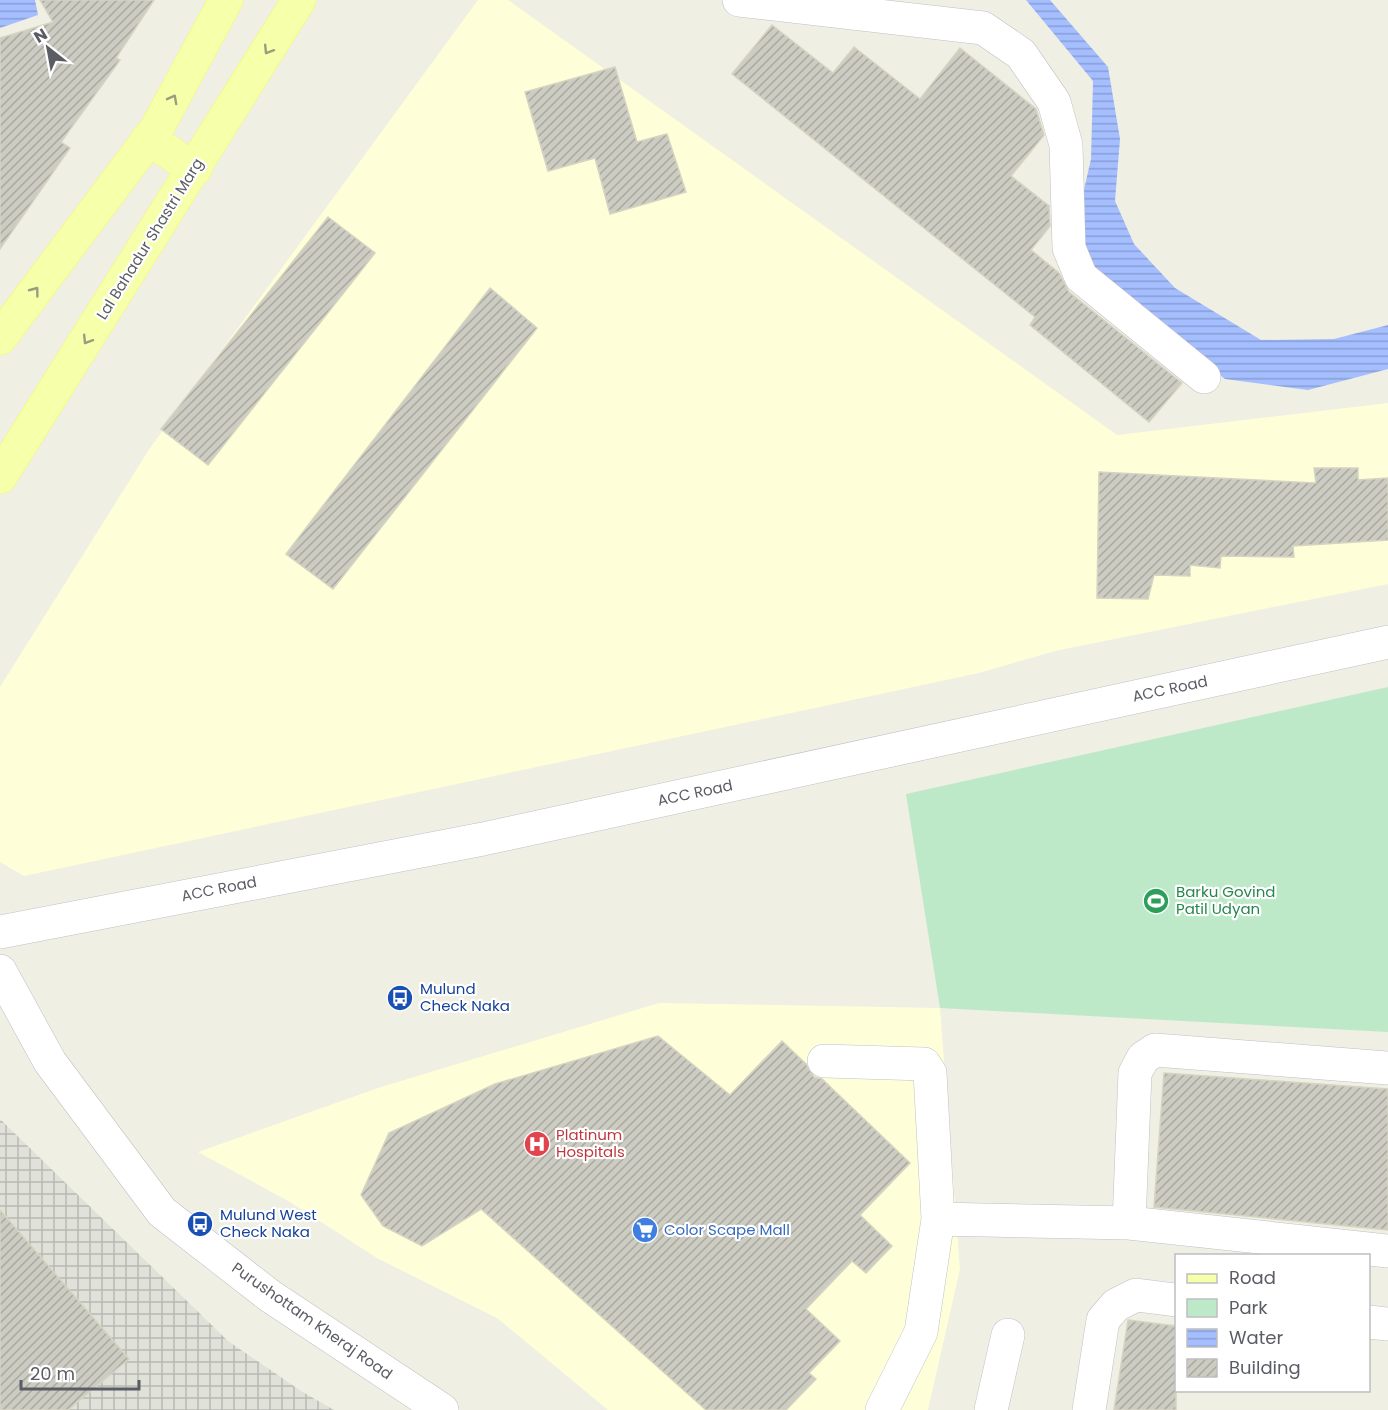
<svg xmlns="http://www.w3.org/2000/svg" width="1388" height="1410" viewBox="0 0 1388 1410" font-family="Poppins,sans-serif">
<defs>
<pattern id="industrial-grid" width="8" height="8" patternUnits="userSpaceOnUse" patternTransform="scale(1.5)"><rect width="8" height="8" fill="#e0e1d8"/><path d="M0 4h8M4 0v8" fill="none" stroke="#b9bab3"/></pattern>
<pattern id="water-rules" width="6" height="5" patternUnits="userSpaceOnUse" patternTransform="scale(1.5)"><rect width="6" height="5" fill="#a4beff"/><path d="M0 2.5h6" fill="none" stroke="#899ed2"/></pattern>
<pattern id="building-hatch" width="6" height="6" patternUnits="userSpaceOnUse" patternTransform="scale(1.5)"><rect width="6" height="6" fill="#cdccc2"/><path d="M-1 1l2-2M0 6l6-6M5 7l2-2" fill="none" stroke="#a9a9a1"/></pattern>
</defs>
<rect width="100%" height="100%" fill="#efefe3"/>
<!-- commercial -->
<path fill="#feffd9" d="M478,0H508L1117,435L1388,403V584L1055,651L979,673L24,876L0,862V687L150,448Z
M659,1003L940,1008L960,1269L928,1410H608L497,1318L377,1258L290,1202L198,1152L381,1087Z"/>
<!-- industrial -->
<path fill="url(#industrial-grid)" d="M0,1119L228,1341L301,1391L334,1410H0Z"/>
<!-- green -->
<path fill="#bee9c9" d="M1388,687V1032L940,1008L906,794Z"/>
<!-- water -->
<path fill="url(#water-rules)" d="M0,0H35L38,15L0,28Z
M1026,0H1050L1108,67L1120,139L1115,201L1134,244L1175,288L1261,340L1334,339L1388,325V369L1308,390L1225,379L1090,275L1074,233L1091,159L1093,81Z"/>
<!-- building -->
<path fill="url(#building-hatch)" stroke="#d5d4c1" stroke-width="1.5" d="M40,0H154L116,58L120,60L61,142L70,148L0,249V38L53,22Z
M772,25L833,73L854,47L920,99L960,48L1036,109L1044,135L1011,176L1049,206L1050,226L1031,250L1059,273L1069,292L1182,383L1149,422L1030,325L1035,317L732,74Z
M615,67L637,142L667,134L686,192L610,214L595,158L548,171L525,92Z
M328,217L375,253L208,465L161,429Z
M490,288L537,328L333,589L286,554Z
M1314,468H1358V480L1388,478V540L1293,546L1294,557L1221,556L1220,568L1190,565V576L1154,575L1148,599L1097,598L1099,472L1316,483Z
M658,1036L730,1095L782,1041L806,1064L814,1077L822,1079L910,1163L860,1215L892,1246L866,1273L852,1261L806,1309L840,1341L809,1373L816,1379L786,1410H706L481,1209L422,1246L383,1226L361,1195L389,1133L495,1084Z
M1164,1073L1388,1089V1230L1154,1207Z
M0,1210L129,1359L68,1410H0Z
M1128,1320L1176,1326V1410H1114Z"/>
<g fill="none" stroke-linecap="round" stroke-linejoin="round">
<!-- minor casing -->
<g stroke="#c0c0c8" stroke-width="34">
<path id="minor" d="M739,0L983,28L1021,54L1054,102L1066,145L1069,248L1081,277L1204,377
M0,932L483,839L1388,642
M0,971L50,1062L162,1212L270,1296L442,1410
M824,1061L924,1064L930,1073L938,1219
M1129,1223L1135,1073L1143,1058L1155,1050L1388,1068
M1368,1322L1388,1324
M882,1410L921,1332L938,1219L1129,1223L1388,1251
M991,1410L1008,1335
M1089,1410L1103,1320L1116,1305L1136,1295L1176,1300"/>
</g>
<!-- major casing -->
<g stroke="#fdfb4f" stroke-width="34">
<path id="major" d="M148,139L195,169
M0,338L157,128L226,0
M0,477L299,0"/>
</g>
<!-- minor -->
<use href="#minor" stroke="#fff" stroke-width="33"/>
<!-- major -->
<use href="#major" stroke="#f6ffa9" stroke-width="33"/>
</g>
<!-- one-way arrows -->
<defs><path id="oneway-chevron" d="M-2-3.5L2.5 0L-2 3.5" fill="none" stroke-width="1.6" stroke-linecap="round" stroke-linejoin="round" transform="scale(1.5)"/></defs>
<g stroke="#999e80">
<use href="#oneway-chevron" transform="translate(268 50) rotate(122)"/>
<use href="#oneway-chevron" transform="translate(173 99) rotate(-62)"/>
<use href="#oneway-chevron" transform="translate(35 291) rotate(-53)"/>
<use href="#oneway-chevron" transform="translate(87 340) rotate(122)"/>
</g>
<!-- icons -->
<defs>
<g id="stadium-disc" transform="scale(1.35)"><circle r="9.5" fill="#2e9e5b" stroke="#fff"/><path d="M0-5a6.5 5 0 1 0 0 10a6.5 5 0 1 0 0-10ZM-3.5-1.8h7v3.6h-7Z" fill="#fff"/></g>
<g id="bus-disc" transform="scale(1.35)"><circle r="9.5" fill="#1a4fb4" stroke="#fff"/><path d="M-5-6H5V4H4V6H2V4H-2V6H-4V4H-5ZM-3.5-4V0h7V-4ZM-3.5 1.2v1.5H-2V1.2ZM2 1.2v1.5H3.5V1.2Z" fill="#fff"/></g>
<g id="hospital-disc" transform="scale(1.35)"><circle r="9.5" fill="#e0444e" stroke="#fff"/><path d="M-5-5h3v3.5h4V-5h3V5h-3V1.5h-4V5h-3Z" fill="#fff"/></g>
<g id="supermarket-disc" transform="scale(1.35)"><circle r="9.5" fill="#3f7fe0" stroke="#fff"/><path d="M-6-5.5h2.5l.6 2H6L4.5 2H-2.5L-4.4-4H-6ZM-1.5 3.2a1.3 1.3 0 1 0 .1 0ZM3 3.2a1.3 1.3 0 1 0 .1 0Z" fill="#fff"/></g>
</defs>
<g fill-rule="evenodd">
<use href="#stadium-disc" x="1156" y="901"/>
<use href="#bus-disc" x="400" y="998"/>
<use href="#hospital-disc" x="537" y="1144"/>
<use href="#bus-disc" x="200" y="1224"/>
<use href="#supermarket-disc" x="645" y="1230"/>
</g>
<g text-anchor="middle" stroke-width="4.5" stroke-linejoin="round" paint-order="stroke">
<!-- street labels -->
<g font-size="15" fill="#5b5d65" stroke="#fff">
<text transform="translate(150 239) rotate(-58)" y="5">Lal Bahadur Shastri Marg</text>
<text transform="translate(1170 689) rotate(-12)" y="5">ACC Road</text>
<text transform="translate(695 793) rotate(-12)" y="5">ACC Road</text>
<text transform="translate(219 889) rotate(-11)" y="5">ACC Road</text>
<text transform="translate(312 1321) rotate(35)" y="5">Purushottam Kheraj Road</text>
</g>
<!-- leisure labels -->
<g font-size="15" fill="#27864d" stroke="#fff" text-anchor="start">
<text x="1176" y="897">Barku Govind<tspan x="1176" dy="17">Patil Udyan</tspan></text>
</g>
<!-- transit labels -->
<g font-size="15" fill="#164399" stroke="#fff" text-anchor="start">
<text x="420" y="994">Mulund<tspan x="420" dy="17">Check Naka</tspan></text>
<text x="220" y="1220">Mulund West<tspan x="220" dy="17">Check Naka</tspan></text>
</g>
<!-- health labels -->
<g font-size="15" fill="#be3a42" stroke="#fff" text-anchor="start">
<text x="556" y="1140">Platinum<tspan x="556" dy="17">Hospitals</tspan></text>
</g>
<!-- shop labels -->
<g font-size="15" fill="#366cbe" stroke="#fff" text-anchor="start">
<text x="664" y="1235">Color Scape Mall</text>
</g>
</g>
<!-- legend -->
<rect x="1175" y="1254" width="195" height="138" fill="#ffffff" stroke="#bdbec1" stroke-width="1.5"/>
<rect x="1187" y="1274" width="30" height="9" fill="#f6ffa9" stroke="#bdbec1" stroke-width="1.5"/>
<text x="1229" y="1284" font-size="18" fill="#5b5d65">Road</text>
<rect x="1187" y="1299" width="30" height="18" fill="#bee9c9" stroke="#bdbec1" stroke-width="1.5"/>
<text x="1229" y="1314" font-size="18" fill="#5b5d65">Park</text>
<rect x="1187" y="1329" width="30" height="18" fill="url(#water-rules)" stroke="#bdbec1" stroke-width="1.5"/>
<text x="1229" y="1344" font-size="18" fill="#5b5d65">Water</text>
<rect x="1187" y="1359" width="30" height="18" fill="url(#building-hatch)" stroke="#bdbec1" stroke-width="1.5"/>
<text x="1229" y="1374" font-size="18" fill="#5b5d65">Building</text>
<!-- north arrow -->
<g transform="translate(48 48) rotate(329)" stroke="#ffffff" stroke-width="4.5" paint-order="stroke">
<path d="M0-4.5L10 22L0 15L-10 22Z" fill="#5b5d65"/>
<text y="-9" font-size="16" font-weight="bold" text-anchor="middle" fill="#5b5d65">N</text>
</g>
<!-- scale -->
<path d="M21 1380v9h118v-9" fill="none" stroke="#5b5d65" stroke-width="3"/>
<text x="30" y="1380" font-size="18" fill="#5b5d65" stroke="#ffffff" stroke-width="4.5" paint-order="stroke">20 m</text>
</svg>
